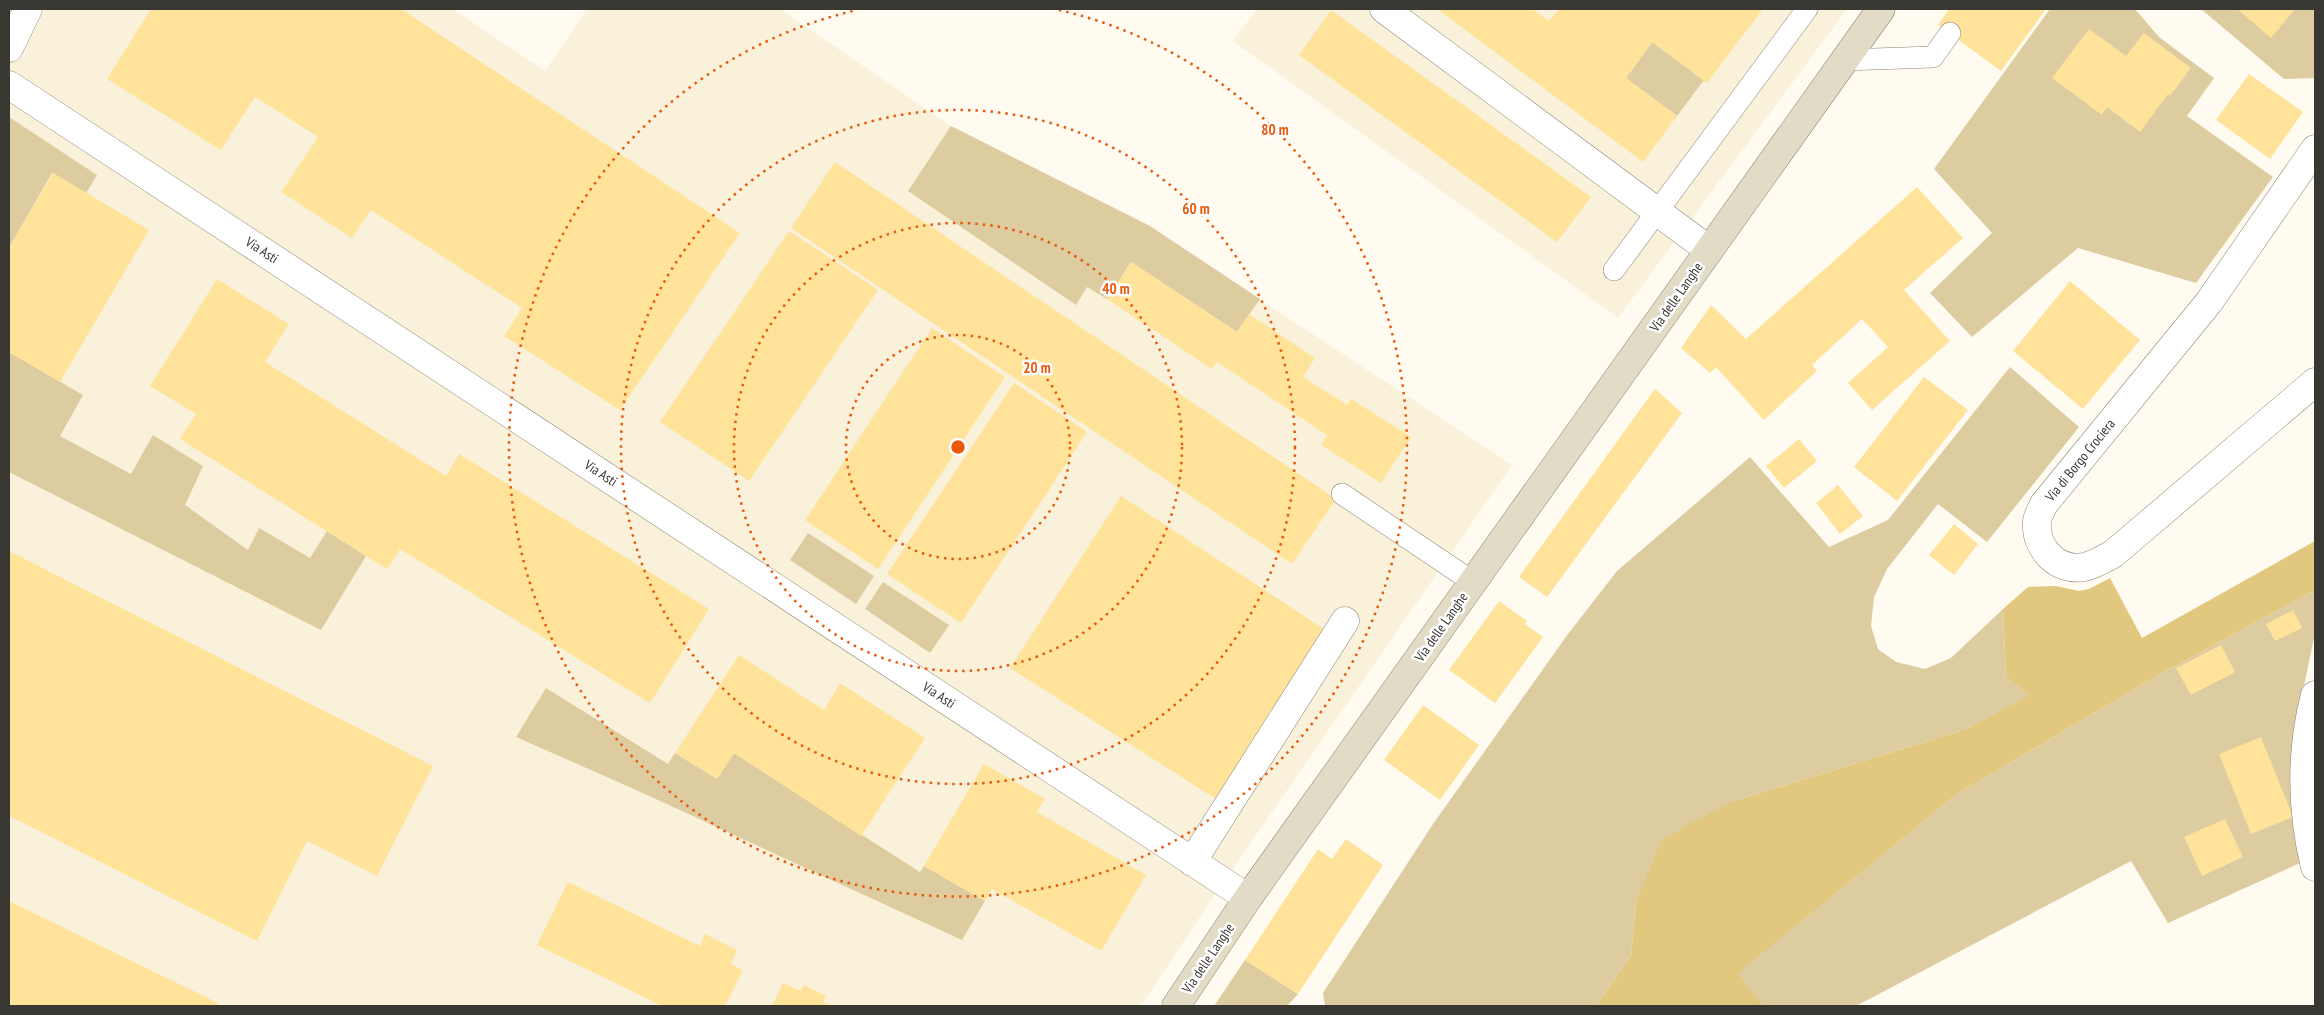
<svg xmlns="http://www.w3.org/2000/svg" width="2324" height="1015" viewBox="0 0 2324 1015" font-family="'PT Sans Narrow',sans-serif">
<rect width="100%" height="100%" fill="#fffbf1"/>
<!-- built -->
<path fill="#faf1da" d="M9,9H453L545,71L587,9H780L951,126L1150,227L1512,465L1209,903L1141,1006H9Z
M1257,9H1847L1618,318L1233,41Z"/>
<!-- green -->
<path fill="#ddcc9f" d="M2050,9H2135L2159,37L2214,78L2187,116L2273,177L2196,283L2078,248L1972,337L1930,293L1992,233L1934,169Z
M2201,9H2315V78L2284,79Z
M1652,42L1704,80L1677,116L1626,78Z
M9,117L97,175L86,193L52,173L9,248Z
M951,126L1150,226L1260,299L1237,332L1131,262L1107,299L1087,287L1076,305L908,191Z
M9,352L83,395L60,436L131,474L153,435L203,466L185,505L248,550L259,528L310,558L327,531L366,556L321,630L9,472Z
M2010,367L2079,427L1987,542L1938,504L1887,569L1874,597L1871,626L1878,649L1896,662L1925,669L1951,658L2003,609L2006,677L2031,695L1964,730L1734,801L1636,902L1631,956L1596,1006H1325L1323,993L1433,824L1568,634L1617,571L1750,457L1829,547L1888,520Z
M808,533L874,576L856,604L790,560Z
M883,582L949,625L930,653L865,609Z
M2315,590V633L2292,743V799L2300,863L2168,923L2131,861L1856,1006H1763L1737,973L1957,794L2155,677Z
M546,688L668,764L675,753L717,779L734,753L920,872L924,866L985,901L962,940L634,789L516,737Z
M1245,960L1298,994L1287,1006H1214Z"/>
<!-- forest -->
<path fill="#e2c77f" d="M2315,541V590L2155,677L1957,794L1738,973L1763,1006H1596L1631,956L1636,902L1662,839L1734,801L1964,730L2030,695L2006,677L2003,609L2028,587L2056,586L2079,591L2089,589L2110,578L2142,638Z"/>
<!-- building -->
<path fill="#ffe39b" d="M151,9H401L740,233L620,410L504,336L522,308L371,210L352,238L281,192L318,137L290,119L255,97L221,150L107,79Z
M1437,9H1532L1549,21L1559,9H1763L1707,83L1652,42L1626,78L1677,116L1643,162Z
M1949,9H2046L2001,71L1938,25Z
M2237,9H2295L2271,38Z
M1331,10L1591,197L1557,242L1299,55Z
M2089,29L2126,56L2144,33L2191,68L2170,96L2168,94L2140,132L2107,107L2102,115L2052,78Z
M2249,74L2303,112L2270,159L2216,120Z
M835,162L1336,499L1292,564L791,228Z
M53,173L149,230L60,382L9,352V248Z
M1917,187L1963,238L1904,290L1950,341L1872,410L1848,383L1888,347L1862,319L1812,365L1817,371L1764,420L1716,367L1710,373L1681,348L1711,305L1746,339Z
M789,231L878,290L749,481L660,422Z
M1131,262L1237,332L1249,314L1315,358L1303,377L1347,405L1351,399L1411,437L1381,483L1321,445L1327,435L1217,362L1212,369L1107,299Z
M217,279L289,324L265,362L446,476L459,454L709,609L650,703L400,549L387,569L180,439L196,414L150,386Z
M2070,281L2140,340L2083,409L2013,351Z
M932,328L1005,377L878,569L805,520Z
M1924,377L1968,410L1897,501L1854,467Z
M1014,383L1087,432L961,623L887,574Z
M1655,389L1682,413L1547,597L1519,577Z
M1799,439L1817,461L1784,488L1766,466Z
M1838,485L1863,516L1840,534L1816,503Z
M1121,496L1324,629L1216,799L1010,668Z
M1954,524L1978,544L1954,575L1929,555Z
M9,551L433,766L377,876L307,841L257,941L9,816Z
M1499,601L1527,621L1525,624L1543,637L1495,703L1449,670Z
M2293,610L2302,628L2275,641L2266,624Z
M2221,645L2235,672L2191,695L2176,668Z
M739,655L824,710L840,683L925,738L861,836L734,753L717,779L675,753Z
M1423,705L1479,745L1440,800L1384,760Z
M2261,737L2293,817L2251,834L2219,754Z
M984,764L1045,799L1037,812L1146,875L1101,951L992,889L985,901L924,866Z
M2225,819L2243,857L2202,876L2184,837Z
M1346,839L1383,865L1298,994L1245,960L1318,849L1332,859Z
M568,882L700,946L705,934L737,950L731,964L743,970L725,1006H662L537,945Z
M9,901L218,1003L216,1006H9Z
M783,983L801,991L804,985L826,996L823,1002L832,1006H772Z"/>
<g fill="none" stroke-linecap="round" stroke-linejoin="round">
<!-- service casing -->
<g stroke="#8b8577" stroke-width="22">
<path id="service" d="M1844,60L1933,57L1950,33
M1614,270L1807,9
M1342,494L1473,582"/>
</g>
<!-- minor casing -->
<g stroke="#8b8577" stroke-width="29">
<path id="minor" d="M1384,9L1709,250
M9,48L28,9
M9,85L1248,898
M2315,149L2209,302L2044,504C2042,509 2037,516 2037,522C2035,548 2057,572 2084,567C2094,565 2104,559 2113,554L2315,382
M2315,695C2300,753 2301,809 2315,867
M1192,862L1345,621"/>
</g>
<!-- secondary casing -->
<g stroke="#8b8577" stroke-width="29">
<path id="secondary" d="M1176,1006L1248,898L1881,9"/>
</g>
<!-- service -->
<use href="#service" stroke="#fff" stroke-width="21"/>
<!-- minor -->
<use href="#minor" stroke="#fff" stroke-width="28"/>
<!-- secondary -->
<use href="#secondary" stroke="#e2dbc5" stroke-width="28"/>
</g>
<!-- distance rings -->
<g fill="none" stroke="#e8590c" stroke-width="2.5" stroke-dasharray="2.5 5">
<circle cx="958" cy="447" r="112"/>
<circle cx="958" cy="447" r="224"/>
<circle cx="958" cy="447" r="337"/>
<path d="M1059 10A449 449 0 1 1 857 10"/>
</g>
<g text-anchor="middle" stroke-width="5" stroke-linejoin="round" paint-order="stroke">
<!-- street labels -->
<g font-size="14" fill="#393731" stroke="#fff">
<text transform="translate(262 250) rotate(33)" y="5">Via Asti</text>
<text transform="translate(1676 297) rotate(-55)" y="5">Via delle Langhe</text>
<text transform="translate(2080 460) rotate(-51)" y="5">Via di Borgo Crociera</text>
<text transform="translate(601 473) rotate(33)" y="5">Via Asti</text>
<text transform="translate(1441 627) rotate(-55)" y="5">Via delle Langhe</text>
<text transform="translate(939 695) rotate(33)" y="5">Via Asti</text>
<text transform="translate(1208 958) rotate(-56)" y="5">Via delle Langhe</text>
</g>
</g>
<circle cx="958" cy="447" r="8" fill="#e8590c" stroke="#fff" stroke-width="2.5"/>
<g font-size="15" text-anchor="middle" font-weight="bold" fill="#e8590c" stroke="#fff" stroke-width="5" stroke-linejoin="round" paint-order="stroke">
<text x="1275" y="135">80 m</text>
<text x="1196" y="214">60 m</text>
<text x="1116" y="294">40 m</text>
<text x="1037" y="373">20 m</text>
</g>
<!-- border -->
<rect width="2324" height="1015" fill="none" stroke="#393731" stroke-width="20"/>
</svg>
